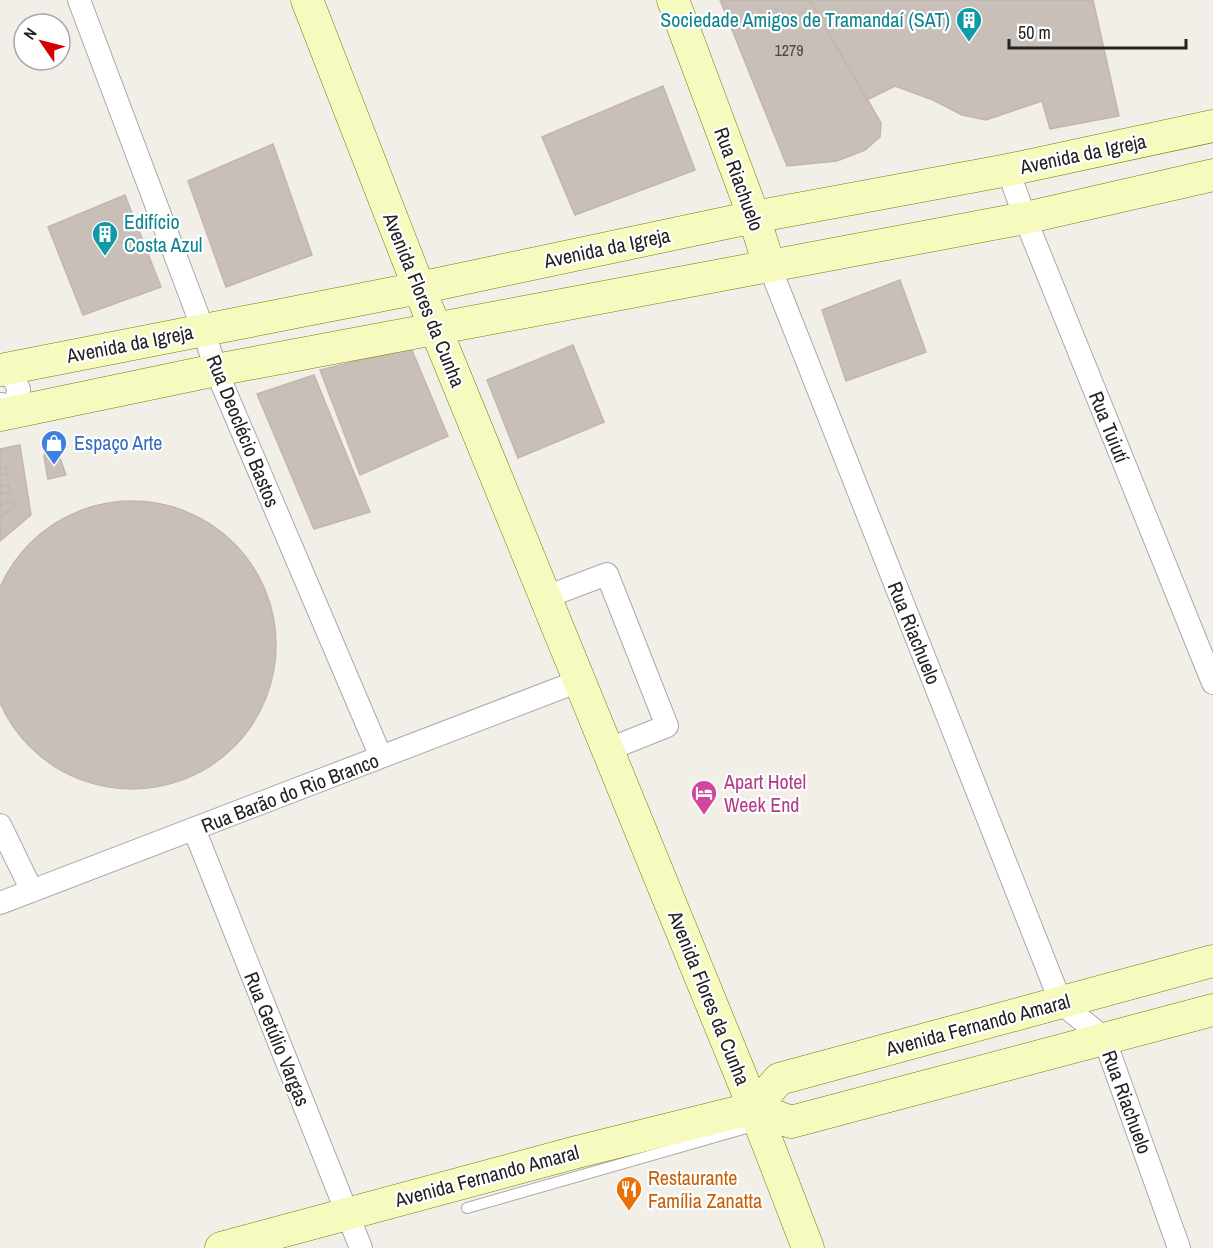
<svg xmlns="http://www.w3.org/2000/svg" width="1213" height="1248" viewBox="0 0 1213 1248" font-family="'Archivo Narrow',sans-serif">
<rect width="100%" height="100%" fill="#f2efe9"/>
<!-- building -->
<path fill="#c7bfb8" stroke="#c4b6ab" stroke-width="1.5" d="M720,0H810L881,123L880,137L865,150L837,161L787,166Z
M810,0H1093L1119,116L1050,129L1042,101L986,120L962,115L933,100L895,86L867,100Z
M663,86L695,170L575,215L542,137Z
M273,144L312,255L226,287L188,181Z
M125,195L161,287L83,315L48,227Z
M900,280L926,352L846,381L822,310Z
M573,345L604,422L518,458L487,380Z
M411,348L448,436L360,475L320,370Z
M314,375L370,512L314,529L257,394Z
M47,443L55,444L66,475L48,479L44,457Z
M20,445L31,515L0,541V518L14,506L13,502L0,505V494L10,492L9,485L0,487V475L7,474L6,467L0,468V449Z
M20,445L31,515L0,541V449Z
M-12 645a144 144 0 1 1 288 0a144 144 0 1 1-288 0Z"/>
<g fill="none" stroke-linecap="round" stroke-linejoin="round">
<!-- lane casing -->
<g stroke="#a9a9a9" stroke-width="12">
<path id="lane" d="M467,1208L757,1125"/>
</g>
<!-- street casing -->
<g stroke="#a9a9a9" stroke-width="24">
<path id="street" d="M79,0L203,329L216,370L381,757
M1008,170L1025,218L1213,683
M769,265L1061,1003L1104,1038L1179,1248
M0,372L13,378L19,389L12,412L1,404
M546,597L607,574L667,726L607,750
M0,825L32,891
M194,829L361,1248
M0,903L579,681"/>
</g>
<!-- secondary casing -->
<g stroke="#707d05" stroke-width="33">
<path id="secondary" d="M307,0L419,288L754,1108L808,1248
M673,0L754,217L769,265
M0,370L419,288L754,217L1008,170L1213,126
M0,415L216,370L1025,218L1213,175
M754,1108L791,1122L1213,1010
M221,1248L577,1152L754,1108L779,1079L1213,961"/>
</g>
<!-- lane -->
<use href="#lane" stroke="#fff" stroke-width="10"/>
<!-- street -->
<use href="#street" stroke="#fff" stroke-width="22"/>
<!-- secondary -->
<use href="#secondary" stroke="#f7fabf" stroke-width="32"/>
</g>
<!-- icons -->
<defs>
<g id="building-pin" transform="scale(1.35)"><path d="M0 17L-7.5 6A9.5 9.5 0 1 1 7.5 6Z" fill="#0f9aa8" stroke="#fff"/><path d="M-4-6H4V6H1V3H-1V6H-4ZM-2.5-4.3h1.7v1.8h-1.7ZM.8-4.3h1.7v1.8H.8ZM-2.5-1h1.7V.8h-1.7ZM.8-1h1.7V.8H.8Z" fill="#fff"/></g>
<g id="shop-pin" transform="scale(1.35)"><path d="M0 17L-7.5 6A9.5 9.5 0 1 1 7.5 6Z" fill="#3f7fe0" stroke="#fff"/><path d="M-5-2.5h2.3a2.7 3.5 0 0 1 5.4 0H5L5.5 6h-11ZM-1.5-2.5h3a1.5 2.3 0 0 0-3 0Z" fill="#fff"/></g>
<g id="hotel-pin" transform="scale(1.35)"><path d="M0 17L-7.5 6A9.5 9.5 0 1 1 7.5 6Z" fill="#d1479c" stroke="#fff"/><path d="M-6-4.5h1.5V1H6V5H4.5V3h-9V5H-6ZM-4 0a1.8 1.8 0 1 1 3.6 0ZM.5 0V-2.5h3Q6-2.5 6 0Z" fill="#fff"/></g>
<g id="restaurant-pin" transform="scale(1.35)"><path d="M0 17L-7.5 6A9.5 9.5 0 1 1 7.5 6Z" fill="#e8710a" stroke="#fff"/><path d="M-5-6h1v4h1v-4h1v4h1v-4h1v5L-1.5 .5V6h-2V.5L-5-1ZM5-6V6H3V1.5H1.5Q1.5-4 5-6Z" fill="#fff"/></g>
</defs>
<g fill-rule="evenodd">
<use href="#building-pin" x="969" y="20"/>
<use href="#building-pin" x="105" y="234"/>
<use href="#shop-pin" x="54" y="443"/>
<use href="#hotel-pin" x="704" y="793"/>
<use href="#restaurant-pin" x="629" y="1189"/>
</g>
<g text-anchor="middle" stroke-width="4.5" stroke-linejoin="round" paint-order="stroke">
<!-- number labels -->
<g font-size="16" fill="#4b4948">
<text x="789" y="56">1279</text>
</g>
<!-- culture labels -->
<g font-size="20" fill="#0d838f" stroke="#fff" text-anchor="end">
<text x="950" y="27">Sociedade Amigos de Tramandaí (SAT)</text>
<text x="124" y="229" text-anchor="start">Edifício<tspan x="124" dy="23">Costa Azul</tspan></text>
</g>
<!-- street labels -->
<g font-size="20" fill="#222" stroke="#fff">
<text transform="translate(1083 154) rotate(-12)" y="7">Avenida da Igreja</text>
<text transform="translate(739 179) rotate(70)" y="7">Rua Riachuelo</text>
<text transform="translate(607 248) rotate(-12)" y="7">Avenida da Igreja</text>
<text transform="translate(424 300) rotate(68)" y="7">Avenida Flores da Cunha</text>
<text transform="translate(130 344) rotate(-11)" y="7">Avenida da Igreja</text>
<text transform="translate(1109 427) rotate(68)" y="7">Rua Tuiutí</text>
<text transform="translate(243 431) rotate(68)" y="7">Rua Deoclécio Bastos</text>
<text transform="translate(914 633) rotate(68)" y="7">Rua Riachuelo</text>
<text transform="translate(290 793) rotate(-21)" y="7">Rua Barão do Rio Branco</text>
<text transform="translate(709 998) rotate(68)" y="7">Avenida Flores da Cunha</text>
<text transform="translate(978 1025) rotate(-15)" y="7">Avenida Fernando Amaral</text>
<text transform="translate(277 1039) rotate(68)" y="7">Rua Getúlio Vargas</text>
<text transform="translate(1127 1102) rotate(70)" y="7">Rua Riachuelo</text>
<text transform="translate(487 1176) rotate(-15)" y="7">Avenida Fernando Amaral</text>
</g>
<!-- shop labels -->
<g font-size="20" fill="#366cbe" stroke="#fff" text-anchor="start">
<text x="74" y="450">Espaço Arte</text>
</g>
<!-- hotel labels -->
<g font-size="20" fill="#b23c85" stroke="#fff" text-anchor="start">
<text x="724" y="789">Apart Hotel<tspan x="724" dy="23">Week End</tspan></text>
</g>
<!-- food labels -->
<g font-size="20" fill="#c56008" stroke="#fff" text-anchor="start">
<text x="648" y="1185">Restaurante<tspan x="648" dy="23">Família Zanatta</tspan></text>
</g>
</g>
<!-- north arrow -->
<g transform="translate(42 42) rotate(305)"><circle r="28" fill="#ffffff" stroke="#a7a7a7" stroke-width="1.5"/>
<path d="M0-4.5L10 22L0 15L-10 22Z" fill="#d40000"/>
<text y="-9" font-size="16" font-weight="bold" text-anchor="middle" fill="#222222">N</text>
</g>
<!-- scale -->
<path d="M1009 39v9h177v-9" fill="none" stroke="#222222" stroke-width="3"/>
<text x="1018" y="39" font-size="18" fill="#222222" stroke="#ffffff" stroke-width="4.5" paint-order="stroke">50 m</text>
</svg>
